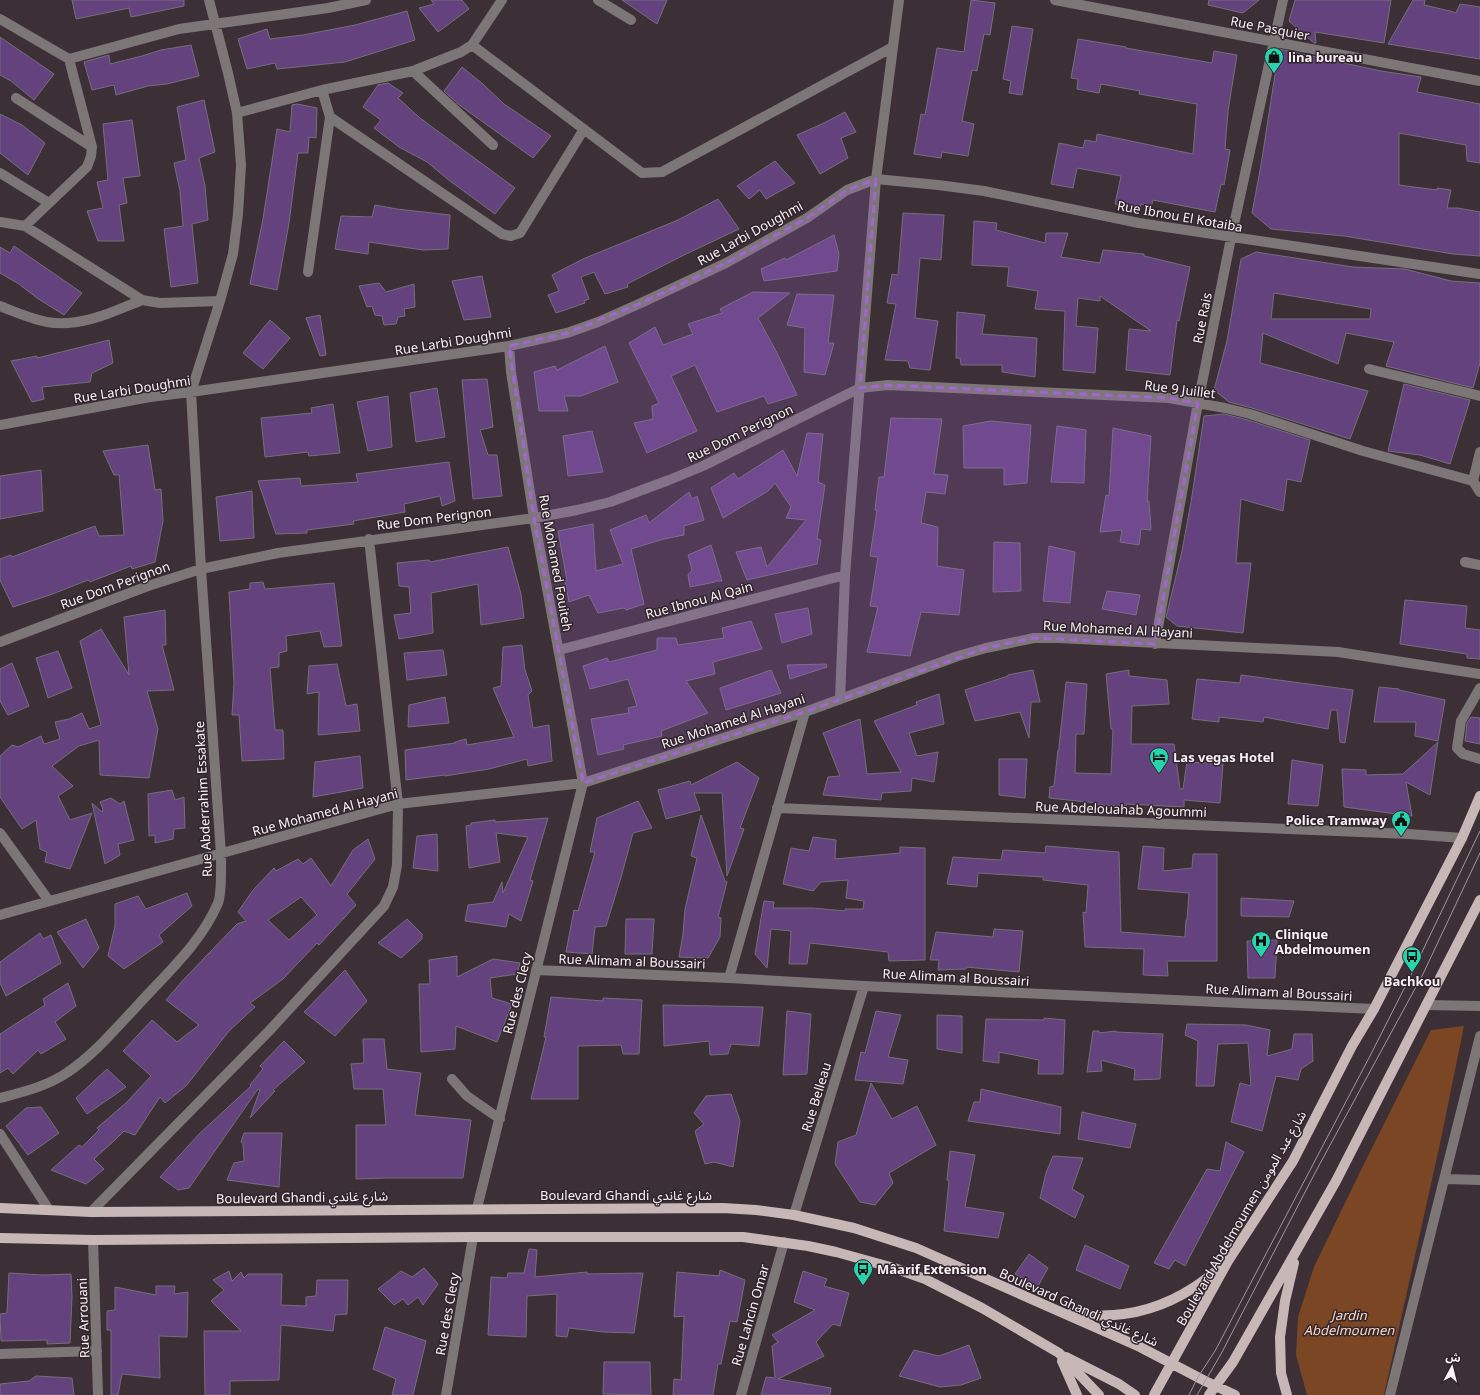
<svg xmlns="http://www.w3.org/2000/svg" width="1480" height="1395" viewBox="0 0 1480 1395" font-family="Georgia,'Noto Sans Arabic',serif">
<rect width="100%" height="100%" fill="#3c2f36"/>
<!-- green -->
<path fill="#7b4623" d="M1464,1026L1441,1139L1384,1395H1307L1296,1355L1298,1317L1314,1267L1360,1172L1431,1030Z"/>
<!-- building -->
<path fill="#64427e" stroke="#756e7c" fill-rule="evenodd" d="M72,0H184V6L131,17L129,8L76,19Z
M431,0H462L469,9L438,32L419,8L434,4Z
M622,0H667L657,24Z
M971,0L995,3L990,35L984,34L977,71L972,70L962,121L974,124L968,156L942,152L941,158L914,154L921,114L925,115L937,48L964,52Z
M1209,0H1259L1243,13L1208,5Z
M1295,0H1391L1384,43L1315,32L1316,43H1314L1289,21Z
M1413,0H1425L1424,5L1450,11L1456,13L1460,4L1480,7V59L1388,44Z
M407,11L415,40L345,62L277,69L275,63L247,69L238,39L267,29L270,39L303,35L355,25Z
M1012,26L1033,29L1022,95L1009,93L1011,81L1003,79Z
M0,37L54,74L34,100L11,81L0,75Z
M1078,39L1126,47V48L1212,63L1214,51L1237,55L1228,111L1225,149L1230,150L1224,185L1221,184L1215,212L1153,200L1151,207L1141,204L1140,208L1115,204L1121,176L1077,168L1073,188L1051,184L1059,143L1083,148L1085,140L1096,142L1097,134L1193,154L1197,104L1139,94L1140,91L1101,84L1099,93L1077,89L1078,79L1071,78Z
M191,45L199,76L167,84L148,86L116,95L114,85L92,90L84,62L109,55L110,64L142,56L161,50Z
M1279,49L1381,71L1421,77L1417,92L1480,104V163L1467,161L1466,145L1399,133V185L1437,190V188L1451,190L1447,208H1458L1480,212V256L1453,254L1344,236L1271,229L1252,213L1261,165Z
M462,67L484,85L504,104L551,136L533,158L458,104L444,91Z
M388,83L403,93L398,98L420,118L515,188L495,214L450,181L427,162L399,147L374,128L381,120L363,107L378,85Z
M204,100L215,152L199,158L205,186L208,220L192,224L198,283L171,287L164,229L183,226L180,191L174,163L186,160L177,107Z
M297,104L317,108L316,138L309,137L308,153H298L289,223L277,290L250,284L263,219L277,129L290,132L292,105Z
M845,112L856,132L841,138L848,158L820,174L797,135L824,123Z
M0,114L22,125L45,143L28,175L0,153Z
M132,120L140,176L123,178L127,203L119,205L124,241H98L87,211L103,208L97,182L108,180L103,124Z
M775,161L795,183L766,199L760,190L749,199L737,186Z
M718,199L739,229L684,255L627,284L628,287L605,294L594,272L581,277L589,299L584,301L585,303L556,313L548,295L559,291L552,275L583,259L678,220Z
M375,205L397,209L450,215L448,249L423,250L369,242L368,254L335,249L341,216L372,217Z
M903,213L944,215L941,260L920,258L915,318L938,321L930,370L910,368L908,361L885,360L896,304L887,303L892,274L898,275Z
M974,221L997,223L996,230L1045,243L1046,233H1068L1061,257L1100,263L1103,250L1144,254V256L1190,267L1179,321L1177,320L1170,375L1126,370L1129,329L1151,331L1100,296V301L1078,298L1076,326L1098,328L1095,373L1063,370L1065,311L1035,309L1038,291L1007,286L1009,267L972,265Z
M834,235L839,254L837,271L764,281L761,269L785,258L786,260Z
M14,246L82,293L64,315L37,298L19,284L0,273V247L10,253Z
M1256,252L1353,267L1405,269L1451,281L1480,283V363L1473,388L1386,366L1394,342L1346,333L1338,364L1263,333L1260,363L1368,391L1350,439L1252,408L1229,402L1214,390L1227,341L1241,259ZM1274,293L1371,309L1370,319H1271Z
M482,276L491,317L464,320L452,281Z
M379,283L386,292L414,284L415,307L404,309L405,316L398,317L396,324L384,325L382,316L375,315L372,306L367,307L359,286Z
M753,292L790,293L758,318L776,351L797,395L768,404L764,396L717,412L695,365L671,376L697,431L647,453L634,423L653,419L652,406L659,403L629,343L655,327L663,345L693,334L688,324L722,313L720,309Z
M797,294L834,295L828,343H834L825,375L804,372L805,328L787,325Z
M957,312L985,315L982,334L1037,338L1035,377L1002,372V365H961L960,358H956Z
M320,315L326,355L320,356L306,318Z
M270,320L290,338L263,369L243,353Z
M109,340L113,363L92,373L90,382L42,387L44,399L32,402L11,361L37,356V358Z
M605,346L618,382L581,396H564L568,411H539L534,372L555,366L557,370Z
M487,379L493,427L480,430L488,455H497L502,496L473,499L462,380Z
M1404,384L1470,400L1450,464L1420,455L1388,451Z
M437,388L445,437L416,442L410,393Z
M388,396L392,447L368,451L357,402Z
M333,404L340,453L309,456L308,452L265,457L261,418L312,413L311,408Z
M1224,414L1248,420L1310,440L1301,482L1287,479L1283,511L1241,499L1236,563H1251L1243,633L1177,626L1166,617L1182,551L1191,502L1204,416Z
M891,418L942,419L934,474L948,475L945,494L926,492L921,523L938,527L937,566L964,570L959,615L921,612L910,656L867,652L878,607L870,606L878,557L870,556L877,510H875L879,477H884Z
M991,421L1031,425L1027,483L1004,485V468H964L963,426Z
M1057,426L1086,430L1084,483L1051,482Z
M1113,428L1151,436L1147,501H1149L1151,530L1141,529L1139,545L1120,542L1122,530L1100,532L1106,495L1109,496Z
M592,431L603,472L568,476L563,436Z
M807,433L823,434L818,482L825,485L817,539L821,540L817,564L747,580L736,552L761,547L767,567L806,520L786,518L791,507L775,483L768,491L723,518L711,488L734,473L738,479L783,450L797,476Z
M148,445L155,490L161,489L163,521L155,562L132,569L131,566L90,582L88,580L50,595L13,607L0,580V559L11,555L12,557L95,526L99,536L124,535L119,475H114L103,451Z
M449,462L455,501L442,506L440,496L404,504L405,512L353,521L354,524L307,530V533L276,534L258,481L300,478L301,486L358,482L356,474Z
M41,470L43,511L0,519V476Z
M252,491L254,538L220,541L216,497Z
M689,492L692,499L697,496L704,520L684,526V535L664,539L631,549L644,604L626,610L624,608L598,613L589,595L569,602L565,580H567L558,531L593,524L596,571L623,564L610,530L646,515L649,523Z
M994,542L1020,543L1021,591L993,592Z
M711,545L722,581H715V582L690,587L688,575L692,570L688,555Z
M1049,546L1075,552L1070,603L1043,601Z
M508,547L521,594L524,618L481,625L478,584L431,593L433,633L399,639L394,615L411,613L409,587L399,586L397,563L429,560L430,562Z
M263,582L265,589L334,583L342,646L324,647L320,631L286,636L287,651L279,653V667L270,668L275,730H283L284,759L242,761L239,715H232L234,683L229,592L250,589V583Z
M1107,591L1140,595L1136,615L1102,609Z
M1405,600L1467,606L1465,628L1480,630V659L1467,658V654L1400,644Z
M808,608L812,634L782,643L775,614Z
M165,610L166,645H162L174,690L147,691L158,729L149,778L100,775L99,740L79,746L52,766L73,786L58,796L70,820L92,813L70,869L45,862L47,852L40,849L36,820L22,829L0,797V756L12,745L18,747L41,736L44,744L60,739L55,722L69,719L82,713L89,729L101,725L80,641L101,629L129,675L124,617Z
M751,621L762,649L713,662L715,674L686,681L708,713L661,731L662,736L623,745L624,749L598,755L591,719L629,713L628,708L637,706L628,679L590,689L583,666L607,658L609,662L657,650V638H676L678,645L724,638L722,628Z
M522,645L525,670L532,691L528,695L533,728L549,725L552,761L528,766L527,759L489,769L445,776V775L406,780L405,750L455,743V742L466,739L467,745L514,737L493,688L501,686L503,647Z
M443,650L447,675L407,680L404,653Z
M58,651L72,688L48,698L36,658Z
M12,663L29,706L8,715L0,701V669Z
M337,664L346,706L357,704L360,731L318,735L319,692L307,694L309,666Z
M826,664L827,667L790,679L787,665Z
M771,670L781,693L726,710L720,688Z
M1033,670L1040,702H1031L1029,738L1020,712L975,721L965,690L1008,676V675Z
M1129,670V676L1167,680L1169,704L1132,706L1131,744H1174L1180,789H1183L1187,762L1223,764L1220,803L1184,800V807L1126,804V806L1097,805V803L1049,798L1050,787L1054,786L1058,750H1059V746L1066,682L1087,684L1084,734H1076L1075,773L1111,774L1113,729H1111L1106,674Z
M1241,675L1353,690L1345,743L1340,742L1337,710H1331L1328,729L1264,717L1263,722L1219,717V722L1192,719L1197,679L1240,683Z
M1379,687L1399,689V690L1445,700L1438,741L1415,736L1416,722H1374Z
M939,694L944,724L909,733L917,756L938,752L934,782L912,778L911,791L882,793L881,800L823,795L828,777L840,776L823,733L860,719L867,774L901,772L874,721L917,705L916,702Z
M445,697L449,723L408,727L409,705Z
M1471,717L1480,718V744L1465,741L1467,723Z
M1438,742L1430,795L1406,782L1412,816L1344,807L1342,769L1366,770V775L1403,774Z
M360,756L363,788L313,797L315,762Z
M999,759H1027L1025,798L999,795Z
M1292,760L1323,765L1318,806L1288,804Z
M737,762L759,778L740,828L744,829L727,876L722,793H694L700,810L666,819L658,790L690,781L691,785Z
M172,790L175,800L184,797L185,828L174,829L173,839L155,843V835L149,836L148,794Z
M111,798L120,804L124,801L134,840L118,844L120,855L105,864L92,803L102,812L103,809L100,802Z
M638,801L652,828L633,833L622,874L606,926L595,927L592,954L566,952L574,910L578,911L595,852H590L597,818Z
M701,815L725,881L727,882L718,917L721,918L720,937L708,958L679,957L683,934L685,909L697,858L691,856Z
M548,818L530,880L533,881L521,921L509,914L506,927L465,921L468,905L493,902L502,882L503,893L528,837L496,833L500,862L469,868L466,826L471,825V823L495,820V822Z
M437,834L438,871L413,868L417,836Z
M813,837L836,840L835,859L900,853V847L925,848V960L889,961L888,952L810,943L807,964H789L791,931L771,929L767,968L755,954L764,901L774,902L773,908H813L845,911V909H863L864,901L846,898L848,880L821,882L813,891L783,884L791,848L809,851Z
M368,839L375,859L347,894L356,905L319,945L317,943L283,979L250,1003L255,1007L229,1031L186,1086L165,1103L160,1097L135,1135L124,1131L116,1139L94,1159L104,1169L86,1184L51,1170L79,1145L82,1147L99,1130L97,1128L127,1102L151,1076L123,1051L152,1020L177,1042L199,1025L166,1000L185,978L237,924L246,921L238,912L253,890L274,868L276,871L298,859L303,864L311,858L331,886L353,850ZM301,897L317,915L289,940L268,920Z
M1046,846L1119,852L1121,932L1185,937L1186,920H1187L1189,893L1138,889L1143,846L1164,848L1163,871L1192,868L1193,854H1217V961H1167L1168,976L1143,975L1144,949L1085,947L1083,912L1086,913L1088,885L1043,880V877L978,873L977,887L947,884L953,857L1001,860L1003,850L1045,853Z
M187,893L192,906L159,935L163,942L124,969L108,956L115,926V904L138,896L146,909Z
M1241,898L1294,901L1289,917L1241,916Z
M86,919L99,948L83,968L57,932Z
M407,919L422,934V939L401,958L378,943Z
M626,919H654L652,954H625Z
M994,929L1023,931L1019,972L966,967V969L938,970L939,960H930L936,932L993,937Z
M40,933L43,939L51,935L61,963L6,996L0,983V962Z
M1277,940L1275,978H1248L1247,941Z
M457,956V977L493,959L520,963L517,974L490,978L492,998L512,1004L497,1042L456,1026L455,1049L421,1052L419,984H430L429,960Z
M345,970L367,1001L335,1036L304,1012Z
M68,983L76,1006L55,1022L66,1039L41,1054L38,1050L13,1074L8,1068L0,1073V1034L45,1005L43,999Z
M551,997L603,1001V998L642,1000L639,1054H623L621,1045L578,1046V1099H531L546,1037H544Z
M663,1005L763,1007L759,1046L731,1044L728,1054L710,1055L709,1041L664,1046Z
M787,1011L811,1014L807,1074L783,1075Z
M876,1011L901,1015L888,1057L908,1060L903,1084L855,1080L861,1052L865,1053Z
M937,1015L962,1016V1053L937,1049Z
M1044,1018L1065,1020L1063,1074H1038L1039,1060L999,1052V1063L983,1061L986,1019L1044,1020Z
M1187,1024L1246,1025L1270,1030L1267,1056L1292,1049L1294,1034H1312L1313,1061L1301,1069L1298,1080L1276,1076L1262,1131L1231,1122L1240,1083L1251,1086L1248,1043L1218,1044L1214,1086H1196L1198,1041L1185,1035Z
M1093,1031H1099V1033L1116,1031V1032L1163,1034L1160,1079L1134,1080L1135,1069L1101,1060L1102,1071L1087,1072Z
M363,1039H384L387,1069L421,1073L415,1115L471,1120L463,1178H385L356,1179V1125H386L383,1089H354L351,1064L364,1063Z
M284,1041L305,1062L273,1090L275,1091L250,1118L260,1090L258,1089L189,1188L178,1190L160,1177L199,1134L251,1086L250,1085L263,1069L260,1066Z
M107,1069L126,1087L87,1114L76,1098Z
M871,1083L892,1119L917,1106L936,1145L889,1173L893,1183L875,1205L860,1202L835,1164L838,1142L856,1135Z
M981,1089L1061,1107L1060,1134L968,1121L974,1102H980Z
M731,1094L740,1121L733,1167L714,1162L705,1164L695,1131L704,1124L694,1113L706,1096Z
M41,1107L59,1133L28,1155L6,1126L26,1108Z
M1082,1112L1136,1124L1130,1148L1078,1139Z
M244,1133H282L279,1187L227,1180L234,1163L244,1161L243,1143L241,1142Z
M1226,1142L1244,1152L1185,1266L1175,1260L1169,1269L1154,1263L1207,1169L1220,1171Z
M950,1151L975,1155L965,1207L1004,1213L998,1238L944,1231L949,1181L947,1180Z
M1053,1156L1083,1158L1072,1189L1084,1196L1075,1218L1040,1198L1046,1173Z
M1085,1245L1129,1266L1120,1289L1076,1270Z
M529,1249L537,1250L535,1277L587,1272V1274L643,1273L634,1333L603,1332L569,1328L567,1337L556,1336L557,1294L527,1296L526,1337L488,1335L491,1277L507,1278L508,1273H524Z
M1029,1254L1048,1268L1037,1288L1015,1274Z
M424,1268L438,1284L423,1305L418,1297L408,1305L403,1299L394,1305L378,1289L401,1271L412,1277Z
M720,1270L745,1280L737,1322L730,1321L721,1364H718L713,1395H673L674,1379L681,1380L684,1316L674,1317L677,1272L719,1276Z
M229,1271L232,1281L241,1272L244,1278L248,1274H282L281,1305L306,1306V1297L316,1296L317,1280H348L347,1314L335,1315L333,1331L281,1325L279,1380L230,1381V1395H205L204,1331H241L211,1301L224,1290L213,1280Z
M803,1271L827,1279L824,1286L849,1293L840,1326L833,1324L816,1342L824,1356L778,1379L831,1388L830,1395H761L766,1377L775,1378L772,1346L778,1342L772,1335L815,1310L794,1302Z
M9,1273L43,1275L71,1274L72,1297L70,1343L47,1344V1340L1,1341L0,1314L7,1313Z
M156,1286H175L174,1294L188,1292L187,1337L159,1336L160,1378L122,1374L118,1395H111V1330H107V1311L115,1310V1287L156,1295Z
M385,1327L426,1341L413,1395H392L396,1379L373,1369Z
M969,1345L981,1378L961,1385L940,1387L899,1376L914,1350L939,1356Z
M604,1362H650L651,1395L603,1394Z
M36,1376L72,1378L74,1395H0V1384L29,1381Z"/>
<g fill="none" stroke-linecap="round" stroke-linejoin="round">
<!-- minor -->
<path stroke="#7d7676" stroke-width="10" d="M598,0L631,20
M1055,0L1480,81
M0,19L69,59L179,29L328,8L366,0
M472,45L642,173L662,172L893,47
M413,71L493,145
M16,98L92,147
M237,113L322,90L413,71L461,52L472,45L502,0
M330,117L502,234L511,236L520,233L584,129
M0,173L49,203
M0,222L25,226L87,167L91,156L92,147L69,59
M25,226L142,300L160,303L220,301
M308,272L330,117L322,90
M0,306C15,312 31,319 47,322C80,328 112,312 142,300
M1369,369L1480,396
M0,425L150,397L191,392L509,346L567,333L598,322L641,303L726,263L807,218L847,190L876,179L938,185L984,191L1139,223L1480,274
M1473,481L1480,452
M1465,562L1480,565
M0,642L148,586L201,569L278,553L534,518L577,510L610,502L669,480L703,466L860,388L888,385L1169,398L1225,408L1250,414L1363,451L1473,481L1480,492
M1155,644L1198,403L1231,238L1283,0
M559,650L845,575
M1480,688L1461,721L1457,748L1463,754L1480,759
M840,699L845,575L876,179L899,0
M777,808L1409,834L1462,838
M0,833L49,901
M0,915L398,804L583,783L805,712L958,656L986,648L1034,638H1058L1338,652L1480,674
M536,970L729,978L864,986L1374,1009
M729,978L805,712
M1426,1005L1480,1006
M452,1079L467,1096L500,1119
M0,1098C23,1092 48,1086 68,1072C95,1054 116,1028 138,1005C167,973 201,943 218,903C222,893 221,866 221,854L201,569L191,392L220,301L233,254L238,214L241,165L237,113L228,73L209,0
M0,1134L49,1210
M1445,1179L1480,1180
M477,1208L583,783L534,518L511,372L509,346
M91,1212L269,1031L384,906L393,887L397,865L398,804L369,539
M794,1215L864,986
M93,1240L98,1395
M0,1354L97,1351
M446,1395L473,1237
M741,1395L784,1242
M1390,1395L1480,1036"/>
<!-- major -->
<path stroke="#c7b7b7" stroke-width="10" d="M0,1208L91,1212L723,1208L756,1210L794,1215L854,1228L916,1248L1140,1347L1205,1381L1235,1395
M0,1238L93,1240L473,1237H743L808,1246L836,1252L894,1268L925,1279L982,1308L1059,1353L1099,1395
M1071,1313C1115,1320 1156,1312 1193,1288C1204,1281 1215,1272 1225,1264
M1066,1357L1119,1384L1135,1395
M1062,1361L1077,1395
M1154,1395L1228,1261L1293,1161L1352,1046L1374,1009L1462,838L1480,796
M1209,1395L1233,1362L1336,1181L1480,900
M1287,1395L1281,1373L1280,1337L1285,1301L1294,1263"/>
<!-- tram -->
<path stroke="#a1969c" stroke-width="1" d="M1189,1395L1198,1377L1215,1351L1371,1054L1412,973L1480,831
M1197,1395L1221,1354L1316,1171L1423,974L1480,853"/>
</g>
<!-- marked area -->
<path fill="#a167d0" fill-opacity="0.2" stroke="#a167d0" stroke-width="3" stroke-dasharray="8 5" stroke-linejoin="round" d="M876,179L860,388L888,385L1169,398L1198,403L1155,644L1034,638L986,648L805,712L583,783L534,518L509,346L567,333L641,303L726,263L807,218L847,190Z"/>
<!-- icons -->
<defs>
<g id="shop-pin" transform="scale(1)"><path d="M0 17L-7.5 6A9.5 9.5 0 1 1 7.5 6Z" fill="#26d5ae" stroke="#31252c"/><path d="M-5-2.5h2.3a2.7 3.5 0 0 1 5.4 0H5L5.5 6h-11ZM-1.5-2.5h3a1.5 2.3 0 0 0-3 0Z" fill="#111"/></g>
<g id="hotel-pin" transform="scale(1)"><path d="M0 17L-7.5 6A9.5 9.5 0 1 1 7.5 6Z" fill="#26d5ae" stroke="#31252c"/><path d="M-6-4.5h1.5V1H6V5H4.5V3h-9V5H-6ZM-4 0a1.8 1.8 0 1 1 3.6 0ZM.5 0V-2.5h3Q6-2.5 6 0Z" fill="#111"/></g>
<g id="civic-pin" transform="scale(1)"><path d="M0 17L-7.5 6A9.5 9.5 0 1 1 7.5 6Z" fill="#26d5ae" stroke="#31252c"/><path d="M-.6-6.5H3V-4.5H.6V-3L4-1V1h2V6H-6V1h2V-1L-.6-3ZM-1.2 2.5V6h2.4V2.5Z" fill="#111"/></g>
<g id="hospital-pin" transform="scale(1)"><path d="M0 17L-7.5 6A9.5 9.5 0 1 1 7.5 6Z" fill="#26d5ae" stroke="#31252c"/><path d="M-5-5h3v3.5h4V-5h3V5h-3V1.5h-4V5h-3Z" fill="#111"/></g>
<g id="bus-pin" transform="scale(1)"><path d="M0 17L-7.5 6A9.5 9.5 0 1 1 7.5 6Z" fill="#26d5ae" stroke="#31252c"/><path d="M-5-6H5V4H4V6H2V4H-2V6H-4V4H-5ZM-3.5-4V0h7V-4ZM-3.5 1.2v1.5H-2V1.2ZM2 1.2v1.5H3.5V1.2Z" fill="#111"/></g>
</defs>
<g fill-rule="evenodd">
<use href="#shop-pin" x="1274" y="57"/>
<use href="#hotel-pin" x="1159" y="757"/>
<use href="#civic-pin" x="1401" y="820"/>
<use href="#hospital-pin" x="1261" y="941"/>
<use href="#bus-pin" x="1412" y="956"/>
<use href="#bus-pin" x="863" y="1269"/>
</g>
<g text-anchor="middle" stroke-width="3" stroke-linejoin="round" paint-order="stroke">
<!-- street labels -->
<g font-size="13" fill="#fbf2f7" stroke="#31252c">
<text transform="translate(1270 28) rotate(11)" y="5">Rue Pasquier</text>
<text transform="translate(1180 216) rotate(10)" y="5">Rue Ibnou El Kotaiba</text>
<text transform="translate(750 233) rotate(-29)" y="5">Rue Larbi Doughmi</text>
<text transform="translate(1202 318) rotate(-79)" y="5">Rue Rais</text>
<text transform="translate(453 341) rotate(-9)" y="5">Rue Larbi Doughmi</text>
<text transform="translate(132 389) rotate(-9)" y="5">Rue Larbi Doughmi</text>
<text transform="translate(1180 389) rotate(7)" y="5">Rue 9 Juillet</text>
<text transform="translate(740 433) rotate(-26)" y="5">Rue Dom Perignon</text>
<text transform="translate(434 518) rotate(-7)" y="5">Rue Dom Perignon</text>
<text transform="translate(556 563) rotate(80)" y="5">Rue Mohamed Fouiteh</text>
<text transform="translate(115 585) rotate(-20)" y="5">Rue Dom Perignon</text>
<text transform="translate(699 600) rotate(-15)" y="5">Rue Ibnou Al Qain</text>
<text transform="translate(1118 629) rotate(3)" y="5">Rue Mohamed Al Hayani</text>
<text transform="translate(733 721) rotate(-18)" y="5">Rue Mohamed Al Hayani</text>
<text transform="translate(203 799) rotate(-93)" y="5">Rue Abderrahim Essakate</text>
<text transform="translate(1121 809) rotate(2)" y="5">Rue Abdelouahab Agoummi</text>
<text transform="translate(325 812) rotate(-15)" y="5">Rue Mohamed Al Hayani</text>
<text transform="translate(632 961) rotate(2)" y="5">Rue Alimam al Boussairi</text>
<text transform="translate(956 977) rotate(3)" y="5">Rue Alimam al Boussairi</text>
<text transform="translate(1279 992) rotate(3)" y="5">Rue Alimam al Boussairi</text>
<text transform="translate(517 993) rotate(-76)" y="5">Rue des Clecy</text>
<text transform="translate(816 1097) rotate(-73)" y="5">Rue Belleau</text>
<text x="626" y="1200">Boulevard Ghandi شارع غاندي</text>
<text transform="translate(302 1197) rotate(-1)" y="5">Boulevard Ghandi شارع غاندي</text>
<text transform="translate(1241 1218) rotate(-60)" y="5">Boulevard Abdelmoumen شارع عبد المومن</text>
<text transform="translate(1079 1307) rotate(24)" y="5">Boulevard Ghandi شارع غاندي</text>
<text transform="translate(447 1314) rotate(-80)" y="5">Rue des Clecy</text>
<text transform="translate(750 1315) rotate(-74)" y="5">Rue Lahcin Omar</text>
<text transform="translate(83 1318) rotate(-92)" y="5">Rue Arrouani</text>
</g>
<!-- poi labels -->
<g font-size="13" font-weight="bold" fill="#fbf2f7" stroke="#31252c" text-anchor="start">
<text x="1288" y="62">lina bureau</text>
<text x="1173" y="762">Las vegas Hotel</text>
<text x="1387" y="825" text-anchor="end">Police Tramway</text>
<text x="1275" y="939">Clinique<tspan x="1275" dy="15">Abdelmoumen</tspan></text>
<text x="1412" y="986" text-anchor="middle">Bachkou</text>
<text x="877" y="1274">Mâarif Extension</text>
</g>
<!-- park labels -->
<g font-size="13" font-style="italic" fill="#ffd8c2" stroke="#31252c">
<text x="1349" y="1320">Jardin<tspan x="1349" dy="15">Abdelmoumen</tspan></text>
</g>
</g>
<!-- north arrow -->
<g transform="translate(1452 1367) rotate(7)" stroke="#31252c" stroke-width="3" paint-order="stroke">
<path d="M0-3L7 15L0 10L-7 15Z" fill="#fbf2f7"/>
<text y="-6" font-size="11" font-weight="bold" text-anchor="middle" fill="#fbf2f7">ش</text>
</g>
</svg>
